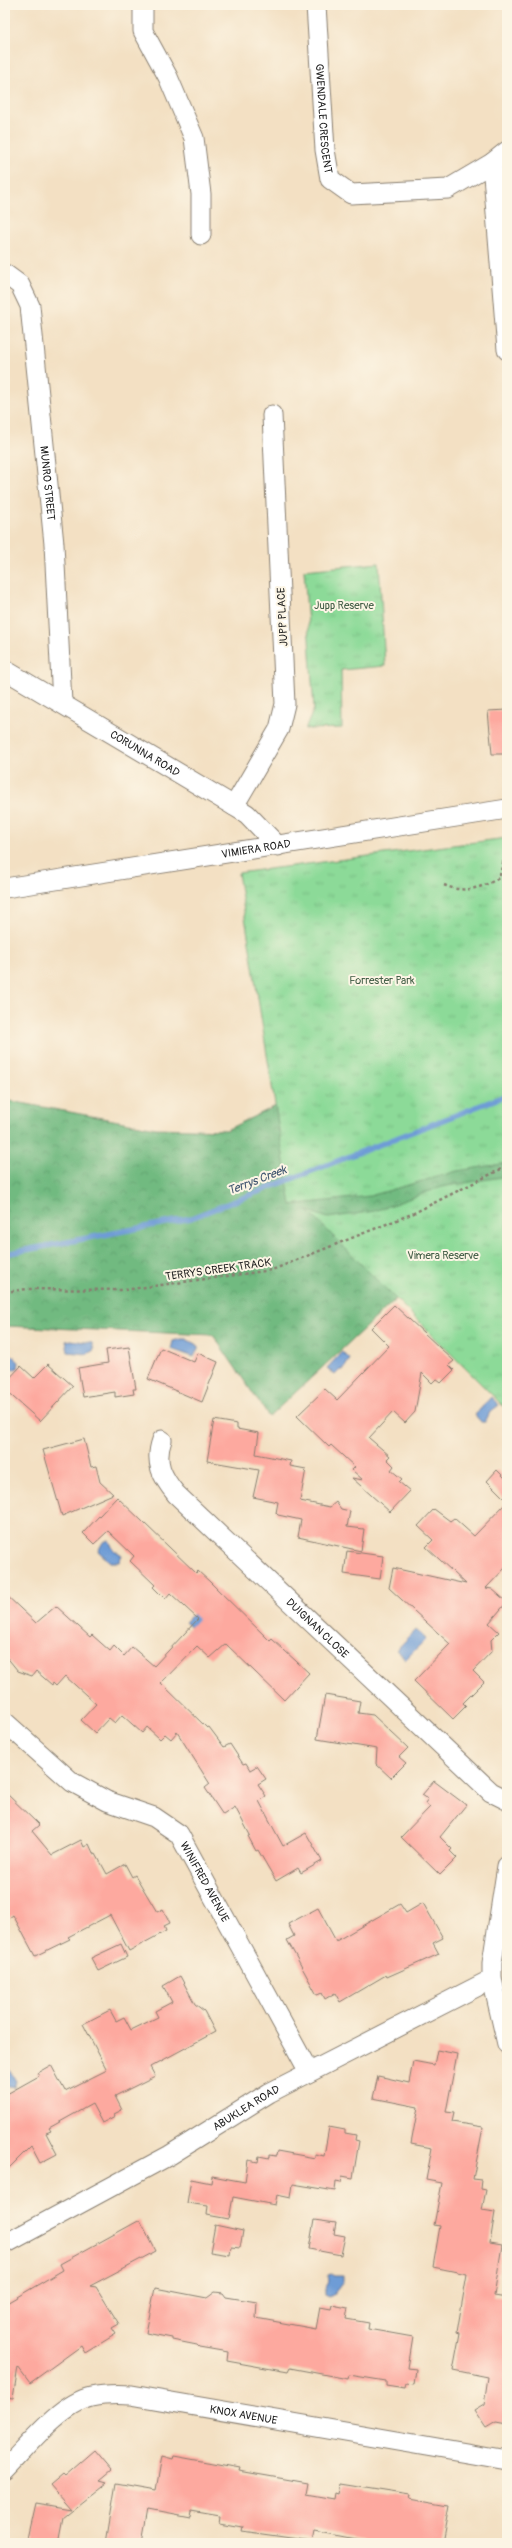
<svg xmlns="http://www.w3.org/2000/svg" width="512" height="2548" viewBox="0 0 512 2548" font-family="Pangolin,sans-serif">
<defs>
<pattern id="forest-crowns" width="20" height="18" patternUnits="userSpaceOnUse"><rect width="20" height="18" fill="#71ba80"/><path d="M2 6a3 3 0 1 1 6 0M12 15a3 3 0 1 1 6 0" fill="none" stroke="#619f6e"/></pattern>
<pattern id="park-tufts" width="24" height="20" patternUnits="userSpaceOnUse"><rect width="24" height="20" fill="#8cda98"/><path d="M3 7l-1-3M5 7V3M7 7l1-3M15 17l-1-3M17 17v-4M19 17l1-3" fill="none" stroke="#78ba82"/></pattern>
</defs>
<rect width="100%" height="100%" fill="#fcf5e5"/>
<filter id="ink" filterUnits="userSpaceOnUse"><feTurbulence type="fractalNoise" baseFrequency=".025" numOctaves="2"/><feDisplacementMap in="SourceGraphic" scale="8" xChannelSelector="R" yChannelSelector="G"/><feConvolveMatrix kernelMatrix="1 2 1 2 8 2 1 2 1" color-interpolation-filters="sRGB"/></filter>
<filter id="wash" filterUnits="userSpaceOnUse"><feTurbulence type="fractalNoise" baseFrequency=".012" numOctaves="4" result="noise"/><feDisplacementMap in="SourceGraphic" scale="16" xChannelSelector="R" yChannelSelector="G"/><feGaussianBlur stdDeviation="0.9" result="paint"/><feColorMatrix in="noise" values="0 0 0 0 0 0 0 0 0 0 0 0 0 0 0 0 0 1.4 0 .05"/><feComposite in="paint" operator="in"/></filter>
<g filter="url(#wash)">
<rect width="100%" height="100%" fill="#f3e0c3"/>
<!-- forest -->
<path fill="url(#forest-crowns)" stroke="#466b4e" d="M507,1058V1405L396,1299L269,1417L213,1335L5,1326V1100L156,1128L226,1130L276,1106L320,1089Z"/>
<!-- park -->
<path fill="url(#park-tufts)" stroke="#547b5a" d="M379,563L385,666L341,670L342,728L305,729L314,709L304,570Z
M507,838V1163L457,1171L370,1196L291,1205L238,873Z
M507,1176V1410L308,1211L328,1218L375,1211L441,1187Z"/>
<!-- water -->
<path fill="#6e9cd6" stroke="#455c79" d="M181,1339H186L199,1346L194,1357L171,1349L173,1341Z
M70,1340L92,1343L94,1350L87,1354L68,1352L66,1341Z
M342,1352L350,1359L343,1370H340L335,1375L327,1368Z
M11,1354L19,1362L18,1368L11,1370L5,1378V1360Z
M491,1397L499,1405L490,1412L485,1422H481L475,1415Z
M109,1540L113,1549L122,1555L119,1562H110L98,1551L103,1542Z
M203,1604L197,1633L185,1622Z
M416,1630L426,1639L406,1659L396,1650Z
M5,2062L16,2081L14,2088L5,2086Z
M331,2274L334,2276H343V2282L333,2295L328,2297L325,2294V2288L329,2281L328,2275Z"/>
<g fill="none" stroke-linecap="round" stroke-linejoin="round">
<!-- stream -->
<path stroke="#6e9cd6" stroke-width="5.5" d="M5,1254L191,1218L507,1095"/>
</g>
<g id="blocks">
<!-- building -->
<path fill="#fda99f" d="M507,710V754H492L488,711Z
M394,1305L454,1361L449,1365L454,1370L441,1383L436,1379L432,1383L422,1373L415,1412L405,1423L393,1412L369,1438L390,1456L387,1459L394,1466L391,1470L402,1479L399,1482L410,1491L390,1512L352,1478L363,1480L352,1470L355,1467L331,1445L329,1447L297,1416L325,1389L337,1400L389,1346L371,1328Z
M129,1347L136,1389H133L134,1394L115,1397V1392L83,1397L78,1368L108,1363L106,1350Z
M161,1348L194,1362L198,1353L218,1362L202,1402L148,1379Z
M48,1364L73,1386L40,1421L5,1390V1383L21,1366L34,1378Z
M214,1420L237,1424V1429L259,1433L256,1454L291,1461L290,1466L306,1469L300,1501L330,1507L336,1502L341,1509L350,1511L347,1527L364,1529L361,1551L298,1537L301,1520L278,1515L276,1513L278,1502L253,1497L259,1470L207,1461Z
M84,1439L91,1467L96,1466L100,1482L113,1494L62,1516L43,1450Z
M497,1470L507,1480V1501L487,1481Z
M117,1497L196,1573L198,1571L210,1582L270,1641L272,1639L309,1673L284,1700L226,1644L210,1658L197,1646L161,1683L207,1728L209,1727L224,1747L230,1744L243,1764L246,1763L250,1770L257,1766L266,1779L258,1784L266,1796L259,1801L283,1846L306,1833L322,1861L301,1873L298,1868L276,1881L258,1850L256,1851L248,1836L250,1835L235,1807L223,1815L205,1788L210,1784L177,1732L171,1739L165,1734L160,1739L147,1727L142,1733L122,1715L115,1723L109,1718L95,1733L81,1720L96,1704L65,1676L56,1686L53,1683L52,1685L36,1671L32,1676L18,1671L5,1655V1594L36,1623L56,1606L90,1637L92,1635L110,1651L114,1646L124,1656L132,1647L154,1666L198,1619L170,1593L165,1599L153,1587L155,1585L130,1561L134,1556L108,1531L94,1544L83,1533Z
M507,1502V1566L486,1588L492,1589L507,1602L489,1623L499,1632L491,1640L492,1651L473,1671L484,1682L463,1703L466,1706L453,1719L414,1681L450,1644L389,1588L393,1568L466,1584L426,1547L433,1540L418,1526L434,1509L450,1521L454,1518L474,1536Z
M347,1551L383,1556L380,1579L344,1574Z
M325,1695L360,1701L358,1713L373,1715L408,1748L399,1757L406,1763L391,1778L376,1764L377,1749L317,1739Z
M434,1781L466,1805L440,1837L452,1849L450,1851L457,1858L440,1875L401,1837L430,1807L425,1803L428,1799L422,1795Z
M5,1792L39,1825L32,1831L52,1855L81,1840L84,1847L89,1844L94,1855L96,1854L107,1874L125,1864L132,1877L135,1875L157,1912L163,1909L170,1923L164,1926L166,1931L129,1951L110,1915L68,1937L70,1939L35,1956L13,1915L5,1921Z
M423,1903L443,1938L433,1943L439,1954L387,1977L386,1975L340,2002L335,1993L325,1999L322,1993L317,1995L287,1940L294,1936L288,1924L318,1908L336,1941L400,1904L406,1913Z
M121,1944L127,1957L98,1971L91,1958Z
M180,1976L195,2004L204,2011L215,2032L150,2067L155,2076L115,2096L122,2110L114,2114L115,2116L102,2123L92,2104L49,2128L51,2131L46,2133L57,2154L40,2163L31,2146L5,2172V2095L39,2076L37,2073L51,2065L65,2091L107,2070L83,2024L110,2010L116,2021L124,2017L131,2030L158,2017L155,2011L172,2002L163,1986Z
M437,2050L457,2054L446,2112L454,2113L452,2122L483,2127L473,2179L482,2180L481,2189L486,2190L482,2210L495,2212L490,2243L502,2245L494,2296L507,2298V2424L496,2422L486,2428L474,2410L484,2404L488,2377L453,2370L460,2333L457,2332L467,2274L433,2267L440,2226L434,2225L442,2183L426,2180L432,2148L411,2144L418,2107L373,2098L378,2076L409,2083L413,2061L434,2065Z
M329,2127L345,2130V2133L356,2135L355,2140L359,2141L353,2178L342,2176L341,2182L336,2181L335,2191L293,2184L291,2198L277,2195L275,2205L233,2197L229,2219L207,2215L208,2206L187,2203L191,2179L211,2183L212,2176L245,2182L248,2160L258,2162L259,2156L269,2158V2155L276,2156L277,2151L315,2158V2154L324,2156Z
M140,2220L156,2251L90,2286L96,2287L119,2324L112,2328L116,2334L85,2353L81,2346L30,2383L18,2367L13,2398L5,2397V2304L63,2270L60,2264Z
M314,2220L336,2223L334,2234L345,2236L341,2255L309,2249Z
M215,2225L243,2231L240,2248L231,2247L230,2255L210,2252Z
M155,2288L207,2298L215,2292L223,2293L226,2297L257,2302L256,2318L316,2329L320,2307L331,2309L332,2305L348,2308L346,2319L369,2323L368,2329L413,2337L408,2368L416,2369L414,2385L406,2384L405,2389L386,2386V2381L349,2375L348,2379L290,2368L288,2372L227,2361L228,2352L199,2347L197,2345L172,2340V2338L146,2333Z
M95,2450L112,2470L100,2480L107,2482L63,2517L58,2543H26L35,2503L71,2509L50,2485L63,2474L65,2476Z
M162,2456L173,2459L174,2456L240,2468L239,2471L308,2483L306,2494L334,2499L335,2493L338,2494L340,2484L410,2495L409,2499L449,2506L442,2543H378L314,2531L312,2541L241,2531L242,2527L219,2523L220,2516L191,2511L190,2517L148,2509L142,2543H106L116,2483L156,2490Z"/>
</g>
</g>
<g filter="url(#ink)">
<use href="#blocks" fill-opacity="0" stroke="#887e70" stroke-width="1"/>
<g fill="none" stroke-linecap="round" stroke-linejoin="round">
<!-- minor casing -->
<g stroke="#887e70" stroke-width="21">
<g id="minor">
<path d="M143,5V31L168,77L194,138L201,194V235"/>
<path id="s1" d="M316,5L325,150L330,179L351,194L448,189L492,163L507,151"/>
<path d="M492,163L507,350"/>
<path id="s2" d="M5,274L20,285L30,306L54,544L62,703"/>
<path id="s3" d="M5,670L234,806L247,814L278,846"/>
<path d="M234,806L279,729L285,704L272,415"/>
<path id="s4" d="M5,888L507,809"/>
<path id="s5" d="M162,1440C154,1462 162,1477 176,1494L491,1792L507,1800"/>
<path id="s6" d="M5,1722L72,1782L107,1801L154,1817L179,1834L309,2072"/>
<path d="M507,1866L492,1963V1979L507,2044"/>
<path id="s7" d="M5,2244L170,2155L269,2093L492,1979"/>
<path id="s8" d="M5,2469C27,2447 60,2404 91,2397C105,2394 117,2394 131,2395L507,2460"/>
</g>
</g>
<!-- path -->
<path stroke="#887e70" stroke-width="2.5" stroke-dasharray="3 3" stroke-linecap="butt" d="M444,885C464,894 481,888 499,878L507,849
M5,1292L27,1289L124,1290L272,1270L414,1213L507,1166"/>
<!-- minor -->
<use href="#minor" stroke="#fff" stroke-width="19"/>
</g>
</g>
<g text-anchor="middle" stroke-width="4" stroke-linejoin="round" paint-order="stroke">
<!-- street labels -->
<g font-size="11" fill="#1c1c1c" stroke="#fcf5e5">
<text dy="4" stroke="none"><textPath href="#s1" startOffset="114">GWENDALE CRESCENT</textPath></text>
<text dy="4" stroke="none"><textPath href="#s2" startOffset="220">MUNRO STREET</textPath></text>
<text transform="translate(282 617) rotate(-93)" y="4">JUPP PLACE</text>
<text dy="4" stroke="none"><textPath href="#s3" startOffset="163">CORUNNA ROAD</textPath></text>
<text dy="4" stroke="none"><textPath href="#s4" startOffset="254">VIMIERA ROAD</textPath></text>
<text transform="translate(218 1269) rotate(-8)" y="4">TERRYS CREEK TRACK</text>
<text dy="4" stroke="none"><textPath href="#s5" startOffset="254">DUIGNAN CLOSE</textPath></text>
<text dy="4" stroke="none"><textPath href="#s6" startOffset="264">WINIFRED AVENUE</textPath></text>
<text dy="4" stroke="none"><textPath href="#s7" startOffset="277">ABUKLEA ROAD</textPath></text>
<text dy="4" stroke="none"><textPath href="#s8" startOffset="268">KNOX AVENUE</textPath></text>
</g>
<!-- park labels -->
<g font-size="11" fill="#435e47" stroke="#fcf5e5">
<text x="344" y="609">Jupp Reserve</text>
<text x="382" y="984">Forrester Park</text>
<text x="443" y="1259">Vimera Reserve</text>
</g>
<!-- water labels -->
<g font-size="12" font-style="italic" fill="#415670" stroke="#fcf5e5">
<text transform="translate(257 1180) rotate(-21)" y="4">Terrys Creek</text>
</g>
</g>
<!-- margin -->
<rect width="512" height="2548" fill="none" stroke="#fcf5e5" stroke-width="20"/>
</svg>
